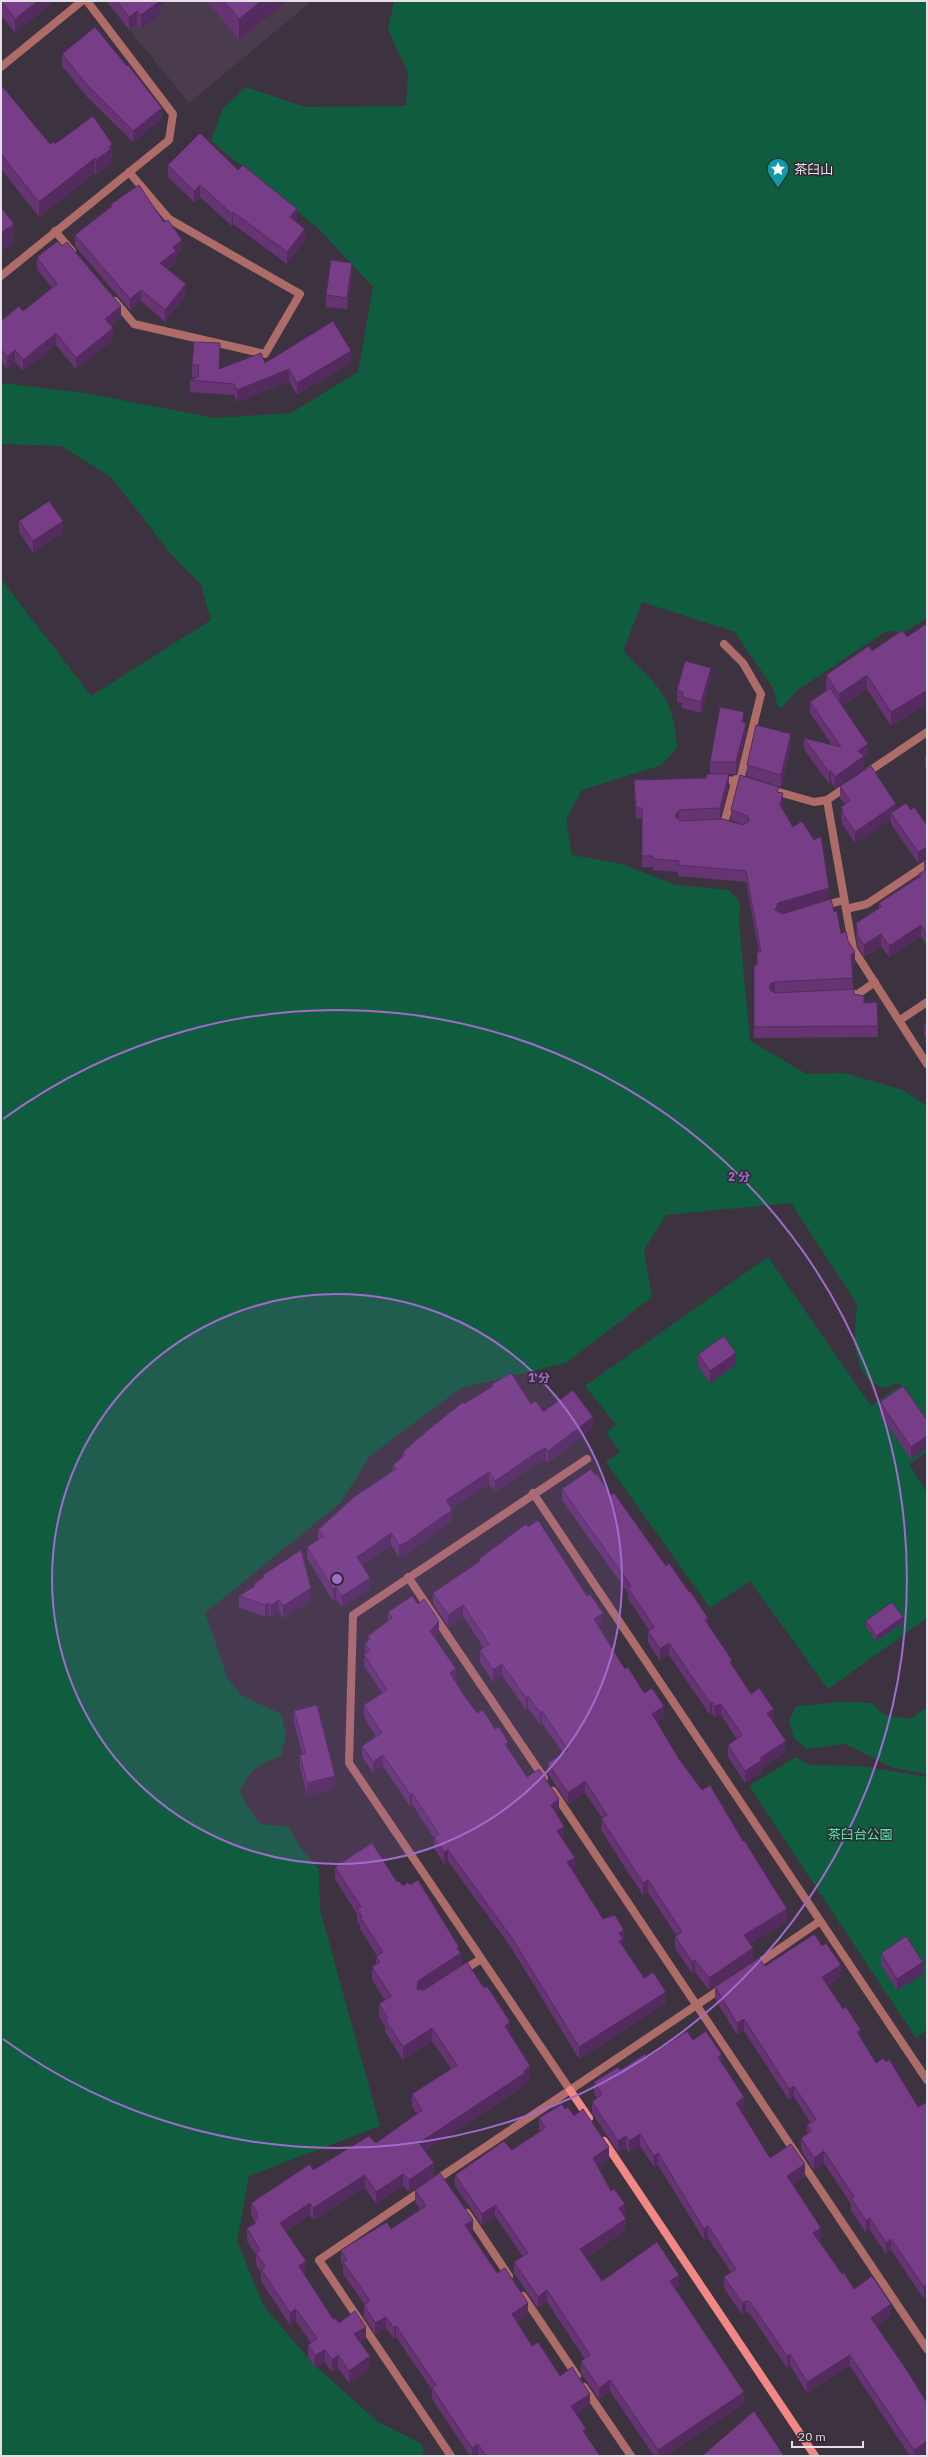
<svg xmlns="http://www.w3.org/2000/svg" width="928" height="2457" viewBox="0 0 928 2457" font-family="'IBM Plex Sans','Noto Sans JP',sans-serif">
<rect width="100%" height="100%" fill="#3d3340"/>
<!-- built -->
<path fill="#4a3b4d" d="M106,1H312L189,103Z"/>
<!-- green -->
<path fill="#105c3e" d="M394,1H927V618L904,632L886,631L796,691L782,708L778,707L773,688L735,632L642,602L623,651C657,686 674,695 677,747L662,765L582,790L566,820L572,855L622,864L676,885L729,890L740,903L739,923L750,1041L807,1074L844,1073L903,1090L927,1106V1422L899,1383L882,1388L869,1380L861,1369L854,1344L857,1304L791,1203L666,1215L644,1250L652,1297L566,1363L461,1388L370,1456L340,1503L205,1613L228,1679L241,1695L281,1714L286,1734L281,1756C258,1764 251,1769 240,1791L248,1808L261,1824L289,1827L301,1849L319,1869L320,1910L380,2126L249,2176L237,2241L263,2305L313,2364L378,2422L422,2444L424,2456H1V579L91,696L211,620L201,584L171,554L111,477L61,446L1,444V383L85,393L215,418L291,413L358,372L373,287L320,230L211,141L223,108L246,87L305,107L406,106L408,72L388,30Z
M768,1257L871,1406L898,1387L927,1428V1452L909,1464L927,1493V1618L828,1689L750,1581L710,1608L606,1462L620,1452L606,1432L616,1425L585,1386Z
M843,1702L871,1703L885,1715L910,1719L927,1707V1774L893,1768L846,1744L807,1749L794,1738L789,1721L796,1706Z
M796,1757L809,1765L860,1766L927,1777V2030L916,2038L749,1786Z"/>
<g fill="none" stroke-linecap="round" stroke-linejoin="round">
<!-- street -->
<path stroke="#ae6c69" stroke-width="8" d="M1,67L82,1
M55,231L72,251
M1,276L169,140L173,114L87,1
M115,301L134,324L265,354L300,294L169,219L129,172
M724,644L743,663L761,694L740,780
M865,774L927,732
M719,779L749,783
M849,785L827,800L853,949L927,1064
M768,789L814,802L827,800
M718,824H724L736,779
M822,906L844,900
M846,909L867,904L927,864
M843,994H858L875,982
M900,1020L927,1002
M533,1493L927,2080
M408,1577L544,1778
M553,1791L927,2349
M753,1967L820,1921
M460,1972L481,1959
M570,2090L349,1763L353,1615L587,1459
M433,2182L722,1988
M424,2189L319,2260L451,2456
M467,2213L509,2276
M523,2296L577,2376
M584,2387L631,2456"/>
<!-- secondary -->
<path stroke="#f18885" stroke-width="8" d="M570,2090L589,2118
M604,2141L815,2456"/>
</g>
<!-- wall -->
<path fill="#663473" d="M1,1H54L15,33L1,15Z
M107,1H163V5L160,7V14L141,29L137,24L129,30Z
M207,1H287L239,40Z
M62,54L162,119L133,142L87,97L62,66Z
M1,87L50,144H55L112,159L111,160V164L96,175L95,173L39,217L1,169Z
M168,165L238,170L297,220L296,222L305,240L287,264L233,224L232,226L200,197L194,202L168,177Z
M111,204L182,251L176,256V262L167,269L186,296L165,322L141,301L130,310L75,246V235L111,207Z
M37,257L121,317L111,326L113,340L76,369L56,345L23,371L15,362L7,369L1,361V321L23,311L52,288L37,269Z
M352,275L347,309L326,307V295Z
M220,355L219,369L265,363L351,362L297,395L289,381L237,402L234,395L190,392V380L198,377H192V365Z
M19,521L63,533L33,553L19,532Z
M927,627V707L926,705L891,726L867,689L842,706L868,755L864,758V768L835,788L831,782L829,784L804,749V738L832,745L810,713V702L827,690L826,689V675L872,651L907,637Z
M711,679L701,713L682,708V703L677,702V690Z
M744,722L746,734L736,774H710V762Z
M791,746L781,787L747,776V765Z
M927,754V770L925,767V756Z
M706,778L729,785L720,819L742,824L731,820V810L779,792L783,804L782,808L829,899L781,913L834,912L841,934L848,941L855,963L852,965L853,989L854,994L864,1003L877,1002L878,1037L754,1038V965H757L759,952L746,882L678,876V872L653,870V867H642V818L636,819L634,791V780Z
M840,786L896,809L911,810L927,825V946L921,936L889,957L881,946L864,957L858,947L856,935V923L879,908V903L919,876V874L924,871V861L926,859L918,863L891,824V819L855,843L842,824V820L841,819V807L845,804L840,798Z
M927,1022V1040L924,1036V1024Z
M698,1354L736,1365L710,1383L698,1366Z
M492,1384L531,1404L543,1412L593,1428L548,1463L546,1460L537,1464L495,1492L489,1484L451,1508L452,1521L405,1555L399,1557L391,1545L362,1565L370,1589L342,1607L336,1599L333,1601L307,1558V1547L318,1540V1530L393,1470V1465L403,1457V1452L464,1404L492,1387Z
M880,1402L927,1420V1448L911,1459L880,1414Z
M595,1475L611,1495L708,1624L732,1665L751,1694L774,1721H773L786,1752L762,1768V1772L745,1783L728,1757V1745L737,1739L721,1715L715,1718L712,1713L710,1715L669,1655L660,1661L648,1642V1631L649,1630L628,1599V1593L562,1500V1489Z
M479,1559L603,1624L599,1627L625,1669L664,1717L657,1722L679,1759L787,1921L750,1944L753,1960L709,1990L695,1972L692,1973L675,1948V1936L676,1935L648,1892L643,1895L626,1869L601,1830L602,1818L585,1793L568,1804L548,1774V1763L563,1753L542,1723L540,1724L528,1708L526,1710L502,1675L493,1682L480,1662V1650L483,1647L463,1616L448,1626L433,1604V1593L479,1562Z
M263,1575L311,1600L283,1618L279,1612L271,1617L269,1615L265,1617L239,1607V1596L254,1586V1584L263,1578Z
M388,1612L439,1633L435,1637L456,1680L455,1681L465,1697L477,1713L508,1749L527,1777L559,1810L556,1813L564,1837L562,1839L575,1869L573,1870L603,1919L624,1941L623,1942V1946L644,1978L666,2003L579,2059L512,1949L448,1861L444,1864L434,1848V1838L412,1804L410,1806L383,1766L373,1773L362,1757V1746L376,1736L364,1717V1705L382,1693L364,1666L365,1643L368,1641V1636L388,1621Z
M866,1621L903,1623L876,1641L866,1627Z
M294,1711L335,1788L307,1795L300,1767V1755H303L294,1723Z
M335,1867L397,1882L403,1886L410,1885L459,1951L461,1966L423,1990L510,2035L530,2079L525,2082V2085L425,2151L434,2176L409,2192L403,2186L376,2204L365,2188L313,2220L310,2215L286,2231L306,2274H304L333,2319L366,2339L360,2342L370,2369L349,2383L338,2368L332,2372L325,2362L315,2368L308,2357V2345L311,2343L296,2321L290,2325L261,2281V2273L256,2265V2255L247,2241V2228L254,2224V2220L251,2215V2203L313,2170L376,2143L417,2114L412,2106V2094L451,2069L432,2041L403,2060L385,2032V2026L379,2016V2004L385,2000L372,1980V1967L376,1964V1957L377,1956L360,1929V1925L357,1922V1914L335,1879Z
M881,1953L923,1974L897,1990L881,1965Z
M765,1966L841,1977L827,1986L876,2063L918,2107L927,2102V2297L924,2299L891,2250L886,2254L870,2230L866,2233L851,2210V2204L824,2163L814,2170L801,2150V2138L807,2134V2125L810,2122L794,2097L789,2100L744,2031L737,2035L715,1999V1987Z
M693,2040L722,2062L744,2108L741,2111L770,2158L805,2176L793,2184L821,2239L819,2240L842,2274L854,2289L891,2316L876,2326L927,2452L921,2456H910L850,2366L807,2393L790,2365L787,2368L750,2314L746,2312L742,2315L724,2288V2277L731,2272L708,2238L704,2240L658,2165L654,2167L640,2146L629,2153L626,2148L618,2152L592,2113V2102L597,2098L594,2094V2082L620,2070L647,2058Z
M565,2109L574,2116L609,2159L598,2166L624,2216L626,2230L586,2257L602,2281L679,2286L675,2289L744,2403L666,2456H654L610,2391L599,2399L581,2373V2361L585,2359L547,2302L538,2308L514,2273V2262L523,2257L495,2216L482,2225L455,2186V2175L512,2150L540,2131L539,2129V2118Z
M415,2190L473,2231L470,2233L497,2273L528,2314L517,2322L532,2346L560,2376L590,2405L576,2414L586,2436L600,2456H479L478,2455L476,2456H470L432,2399V2390L396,2337L394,2339L386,2328L375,2334L364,2317V2305H365L343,2274V2265L341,2262V2250L391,2229L420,2209L415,2202Z"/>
<!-- shaded-wall -->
<path fill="#532b5e" d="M38,1H54L15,33V19Z
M156,1H163V5L160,7V14L141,29V15Z
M261,1H287L239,40V19Z
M137,11V24L129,30V17Z
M162,108V119L133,142V131Z
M112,144V159L111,160V164L96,175V160Z
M95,158V173L39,217V202Z
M200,185V197L194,202V191Z
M297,209V220L290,229V217Z
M233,212V224L232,226V214Z
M14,224V242L1,252V233Z
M305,229V240L287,264V252Z
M182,240V251L176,256V262L160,274V263L173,247Z
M352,263V275L347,309V298Z
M186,284V296L165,322V310Z
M141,290V301L130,310V299Z
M121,306V317L105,330V319Z
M113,328V340L76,369V358Z
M56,333V345L23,371V360Z
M220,343V355L219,381V369Z
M15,350V362L7,369V357Z
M351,351V362L297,395V383Z
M289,369V381L237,402V390Z
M63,521V533L33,553V541Z
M711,668V679L701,713V702Z
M867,675V689L839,708V694Z
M926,691V705L891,726V712Z
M744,712V724L742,722Z
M746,723V734L736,774V762Z
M791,734V746L781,787V775Z
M868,744V755L864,758V768L835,788V777L858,751Z
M831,771V782L829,784V772Z
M729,774V785L720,819V808Z
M783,793V804L780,815V805Z
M896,804V815L891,813V819L855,843V832Z
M679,810V821L675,816Z
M927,847V859L918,863V852Z
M829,888V899L778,914L775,910L778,903Z
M921,925V936L889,957V946Z
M881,934V946L864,957V945Z
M855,952V963L851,965V955Z
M775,982V993L770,995V984Z
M736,1353V1365L710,1383V1371Z
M593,1417V1428L548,1463V1451Z
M927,1436V1448L911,1459V1447Z
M546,1448V1460L537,1464L495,1492V1481L537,1452Z
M489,1472V1484L446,1512V1500Z
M452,1510V1521L405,1555L399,1557V1545Z
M391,1533V1545L357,1569V1557Z
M370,1578V1589L342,1607V1596Z
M336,1587V1599L333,1601V1589Z
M311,1588V1600L283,1618V1606Z
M279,1600V1612L271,1617V1605Z
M269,1603V1615L265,1617V1605Z
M463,1605V1616L448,1626V1615Z
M603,1613V1624L594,1630V1619Z
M903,1617V1623L876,1641V1636Z
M708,1618V1629L705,1620Z
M439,1621V1633L430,1642V1631Z
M669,1643V1655L660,1661V1649Z
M502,1664V1675L493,1682V1670Z
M456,1669V1680L450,1685V1673Z
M528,1696V1708L526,1710V1698Z
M712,1702V1713L710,1715V1703Z
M721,1704V1715L715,1718V1706Z
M664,1706V1717L652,1725V1714Z
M774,1709V1721L767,1725V1713Z
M542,1711V1723L540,1724V1713Z
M786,1741V1752L762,1768V1772L745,1783V1771L760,1758Z
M508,1742V1753L505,1744Z
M383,1755V1766L373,1773V1762Z
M335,1776V1788L307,1795V1783Z
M585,1781V1793L568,1804V1793Z
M412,1793V1804L410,1806V1794Z
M559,1799V1810L551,1816V1805Z
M564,1826V1837L557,1842V1831Z
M448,1850V1861L444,1864V1852Z
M575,1858V1869L567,1874V1862Z
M648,1880V1892L643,1895V1883Z
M787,1909V1921L744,1947V1935Z
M624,1930V1941L623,1942V1950L619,1952V1933Z
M459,1947V1954L461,1953V1966L418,1993L417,1989L418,1981Z
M753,1948V1960L709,1990V1978Z
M695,1960V1972L692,1973V1962Z
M923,1962V1974L897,1990V1979Z
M841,1965V1977L822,1989V1977Z
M666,1992V2003L579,2059V2047Z
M744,2019V2031L737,2035V2023Z
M510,2022V2035L505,2039V2026Z
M432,2028V2041L403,2060V2047Z
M861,2030V2041L857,2032Z
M722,2055V2066L718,2057Z
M530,2066V2079L525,2082V2085L419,2155V2143Z
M794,2086V2097L789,2100V2089Z
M744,2097V2108L736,2114V2103Z
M640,2134V2146L629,2153V2141Z
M626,2136V2148L618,2152V2141Z
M609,2147V2159L593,2170V2158Z
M824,2151V2163L814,2170V2158Z
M658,2153V2165L654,2167V2156Z
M434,2163V2176L409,2192V2180Z
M805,2164V2176L787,2188V2176Z
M403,2174V2186L376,2204V2192Z
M365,2175V2188L313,2220V2208Z
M310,2203V2215L280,2235V2223Z
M625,2204V2216L619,2208Z
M495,2205V2216L482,2225V2214Z
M870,2218V2230L866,2233V2221Z
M626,2219V2230L580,2260V2249Z
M473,2220V2231L465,2236V2225Z
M708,2226V2238L704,2240V2229Z
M821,2228V2239L813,2244V2233Z
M891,2239V2250L886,2254V2243Z
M306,2261V2274L299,2278V2266Z
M679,2275V2286L670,2292V2281Z
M927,2285V2297L924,2299V2287Z
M547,2290V2302L538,2308V2297Z
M746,2301V2312L742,2315V2303Z
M528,2303V2314L512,2325V2314Z
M891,2304V2316L871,2329V2318Z
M296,2309V2321L290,2325V2313Z
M386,2317V2328L375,2334V2323Z
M396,2326V2337L394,2339V2328Z
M366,2327V2339L354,2346V2334Z
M325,2350V2362L315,2368V2355Z
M790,2354V2365L787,2368V2356Z
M338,2355V2368L332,2372V2360Z
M850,2355V2366L807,2393V2382Z
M370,2356V2369L349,2383V2371Z
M610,2380V2391L599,2399V2388Z
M744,2392V2403L666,2456H658V2450Z
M590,2394V2405L571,2418V2406Z
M586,2429V2440L583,2431Z
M927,2441V2452L921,2456H914V2450Z
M478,2444V2455L476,2456H472V2448Z"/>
<!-- building -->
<path fill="#773d86" stroke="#532b5e" d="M1,1H38L15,19Z
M117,1H160L141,15L137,11L129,17Z
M224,1H261L239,19Z
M95,27L127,66L128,65L162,108L133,131L87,85L62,54Z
M2,86L50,144L53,142L55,144L93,116L112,144L109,147L111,149L96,160L95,158L39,202L1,154V87Z
M200,133L238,170L243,165L297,209L290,217L305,229L287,252L233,212L232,214L200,185L194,191L168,165Z
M139,185L164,222L168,220L182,240L173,247L176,251L160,263L186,284L165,310L141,290L130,299L75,235L112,206L111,204Z
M1,207L14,224L1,233Z
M58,241L62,246L67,242L121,306L105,319L113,328L76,358L56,333L23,360L15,350L7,357L1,349V321L19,306L23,311L57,284L37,257Z
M331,260L352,263L347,298L326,295Z
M333,321L351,351L297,383L289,369L237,390L234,384L190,380L198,377L199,365H192L194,342L220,343L219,369L261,353L265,363Z
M49,501L63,521L33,541L19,521Z
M926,624L927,627V693L926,691L891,712L867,675L839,694L826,675L869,646L872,651L900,632L903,631L907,637Z
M685,661L711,668L701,702L682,697L683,692L677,690Z
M830,688L868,744L858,751L864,756L835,777L831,771L829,772L804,738L841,747L810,702Z
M720,707L744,712L742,722L746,723L736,762H710Z
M756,725L791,734L781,775L747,765Z
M871,766L896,804L855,832L842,813L843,811L841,807L850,801L840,786Z
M707,774H729L720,808L679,810L675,816L680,821L723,819L743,825L749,821L748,816L731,810L740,775L779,787L777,792L783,793L780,805L793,827L802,821L814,840L821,836L829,888L778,903L775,910L782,914L831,899L834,912L837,911L841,934L846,931L848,941L855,952L851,955L853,978L775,982L770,984V990L775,993L854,989V994L864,996V1003L877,1002L878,1026L754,1027V965H757V952H761L746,871L678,865L679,861L653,859V856H642V808H636L634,780L706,778Z
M906,803L911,810L914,807L927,825V847L918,852L891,813Z
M927,858V865L924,861Z
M927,869V935L921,925L889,946L881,934L864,945L858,936L856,923L881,907L879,903L921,876L919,874Z
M927,1022V1028L924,1024Z
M724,1336L736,1353L710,1371L698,1354Z
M511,1373L531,1404L536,1401L543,1412L573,1390L593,1417L548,1451L546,1448L537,1452L495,1481L489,1472L446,1500L452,1510L405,1543L399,1545L391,1533L357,1557L370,1578L342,1596L336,1587L333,1589L307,1547L324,1536L318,1530L354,1497L396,1469L393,1465L405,1455L403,1452L427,1431L463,1402L464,1404L493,1386L492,1384Z
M903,1386L927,1420V1436L911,1447L880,1402Z
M591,1469L595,1475L597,1474L611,1495L614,1493L666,1566L669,1563L689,1592L690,1591L708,1618L705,1620L732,1660L730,1662L751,1694L759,1688L774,1709L767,1713L786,1741L760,1758L762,1760L745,1771L728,1745L742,1735L721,1704L715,1706L712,1702L710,1703L669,1643L660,1649L648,1631L654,1627L628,1588L631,1586L562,1489Z
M538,1520L587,1596L590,1594L603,1613L594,1619L625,1669L628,1667L644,1693L652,1688L664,1706L652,1714L679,1759L702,1790L710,1785L743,1841L744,1840L787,1909L744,1935L753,1948L709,1978L695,1960L692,1962L675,1936L682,1932L648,1880L643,1883L626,1857L601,1818L607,1815L585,1781L568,1793L548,1763L568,1750L542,1711L540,1713L528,1696L526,1698L502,1664L493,1670L480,1650L489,1644L463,1605L448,1615L433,1593L480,1561L479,1559L526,1524L528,1527Z
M301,1550L311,1588L283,1606L279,1600L271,1605L269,1603L265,1605L239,1596L255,1586L254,1584L264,1577L263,1575Z
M412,1596L418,1604L424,1599L439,1621L430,1631L456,1669L450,1673L465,1697L477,1713L483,1710L495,1729L499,1727L508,1742L505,1744L527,1777L539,1769L559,1799L551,1805L564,1826L557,1831L575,1858L567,1862L603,1919L615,1915L624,1930L619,1933L623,1939L619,1941L644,1978L653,1972L666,1992L579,2047L512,1938L448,1850L444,1852L434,1837L439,1834L412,1793L410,1794L383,1755L373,1762L362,1746L382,1733L364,1705L387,1690L364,1654L370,1651L365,1643L370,1639L368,1636L392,1618L388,1612Z
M892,1602L903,1617L876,1636L866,1621Z
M317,1705L335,1776L307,1783L300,1755L306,1754L294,1711Z
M372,1843L397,1882L399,1881L403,1886L408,1882L410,1885L418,1880L459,1947L457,1948L461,1953L418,1981L417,1989L424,1990L467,1962L484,1988L487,1986L510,2022L505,2026L530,2066L524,2071L525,2073L419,2143L434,2163L409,2180L403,2174L376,2192L365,2175L313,2208L310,2203L280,2223L306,2261L299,2266L333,2319L335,2318L339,2323L355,2311L366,2327L354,2334L370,2356L349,2371L338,2355L332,2360L325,2350L315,2355L308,2345L317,2338L296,2309L290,2313L261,2269L265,2266L256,2253L260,2250L247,2228L256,2223L254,2221L258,2218L256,2215L258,2214L251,2203L310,2164L313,2170L369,2136L376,2143L422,2110L412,2094L457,2065L432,2028L403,2047L385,2020L388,2018L379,2004L391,1996L372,1967L380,1962L376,1957L383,1952L360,1917L362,1916L357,1909L361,1907L335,1867Z
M813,1935H815L822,1946L826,1943L841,1965L822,1977L843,2009L846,2007L861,2030L857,2032L876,2063L883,2058L886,2062L889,2059L918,2107L927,2102V2285L924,2287L891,2239L886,2243L870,2218L866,2221L851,2198L854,2197L824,2151L814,2158L801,2138L811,2131L807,2125L816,2119L794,2086L789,2089L744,2019L737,2023L715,1987L759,1958L765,1966Z
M906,1936L923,1962L897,1979L881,1953Z
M687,2031L693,2040L706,2031L722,2055L718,2057L744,2097L736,2103L770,2158L791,2144L805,2164L787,2176L821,2228L813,2233L842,2274L844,2273L854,2289L872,2276L891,2304L871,2318L908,2372L927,2403V2441L914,2450L850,2355L807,2382L790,2354L787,2356L750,2302L746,2301L742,2303L724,2277L736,2269L708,2226L704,2229L658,2153L654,2156L640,2134L629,2141L626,2136L618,2141L592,2102L602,2094L594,2082L618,2067L620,2070L645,2054L647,2058Z
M562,2104L565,2109L568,2107L574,2116L583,2109L609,2147L593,2158L611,2191L614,2189L625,2204L619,2208L626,2219L580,2249L602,2281L657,2242L679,2275L670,2281L744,2392L658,2450L610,2380L599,2388L581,2361L590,2355L547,2290L538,2297L514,2262L528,2253L495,2205L482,2214L455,2175L504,2141L512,2150L545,2128L539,2118Z
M440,2173L473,2220L465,2225L497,2273L505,2268L528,2303L512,2314L532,2346L538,2342L560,2376L572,2367L590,2394L571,2406L586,2429L583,2431L600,2456H486L478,2444L472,2448L432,2388L436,2385L396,2326L394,2328L386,2317L375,2323L364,2305L370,2301L343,2262L347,2260L341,2250L387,2222L391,2229L426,2206L415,2190Z
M754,2411L784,2456H702Z"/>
<!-- distance rings -->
<circle cx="337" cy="1579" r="285" fill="#a06bcd" fill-opacity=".12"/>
<g fill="none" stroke="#a06bcd" stroke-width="2">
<circle cx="337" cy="1579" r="285"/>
<path d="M3 1119A569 569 0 1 1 3 2039"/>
</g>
<!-- icons -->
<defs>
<g id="sight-pin" transform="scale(1.15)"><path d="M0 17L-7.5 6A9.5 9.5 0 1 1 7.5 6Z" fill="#0f9aa8" stroke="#332935"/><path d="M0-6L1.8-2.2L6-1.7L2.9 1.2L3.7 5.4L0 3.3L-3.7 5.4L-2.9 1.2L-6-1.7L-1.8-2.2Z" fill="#fff"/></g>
</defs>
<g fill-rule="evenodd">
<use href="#sight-pin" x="778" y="169"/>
</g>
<g text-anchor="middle" stroke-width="3" stroke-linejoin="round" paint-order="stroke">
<!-- poi labels -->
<g font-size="13" fill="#e5dfe7" stroke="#332935" text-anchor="start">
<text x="794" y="174">茶臼山</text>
</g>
<!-- park labels -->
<g font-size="13" fill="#52e9a7" stroke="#332935">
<text x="860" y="1839">茶臼台公園</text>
</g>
</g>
<circle cx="337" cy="1579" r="6" fill="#a06bcd" stroke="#332935" stroke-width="2"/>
<g font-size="12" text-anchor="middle" font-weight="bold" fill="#a06bcd" stroke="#332935" stroke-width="3" stroke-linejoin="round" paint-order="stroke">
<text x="739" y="1181">2 分</text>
<text x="539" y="1382">1 分</text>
</g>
<!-- border -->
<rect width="928" height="2457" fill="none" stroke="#e5dfe7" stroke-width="4"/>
<!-- scale -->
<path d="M792 2441v6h71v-6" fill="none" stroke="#e5dfe7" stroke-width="2"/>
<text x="798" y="2441" font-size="12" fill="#e5dfe7" stroke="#332935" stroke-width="3" paint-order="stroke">20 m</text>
</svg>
